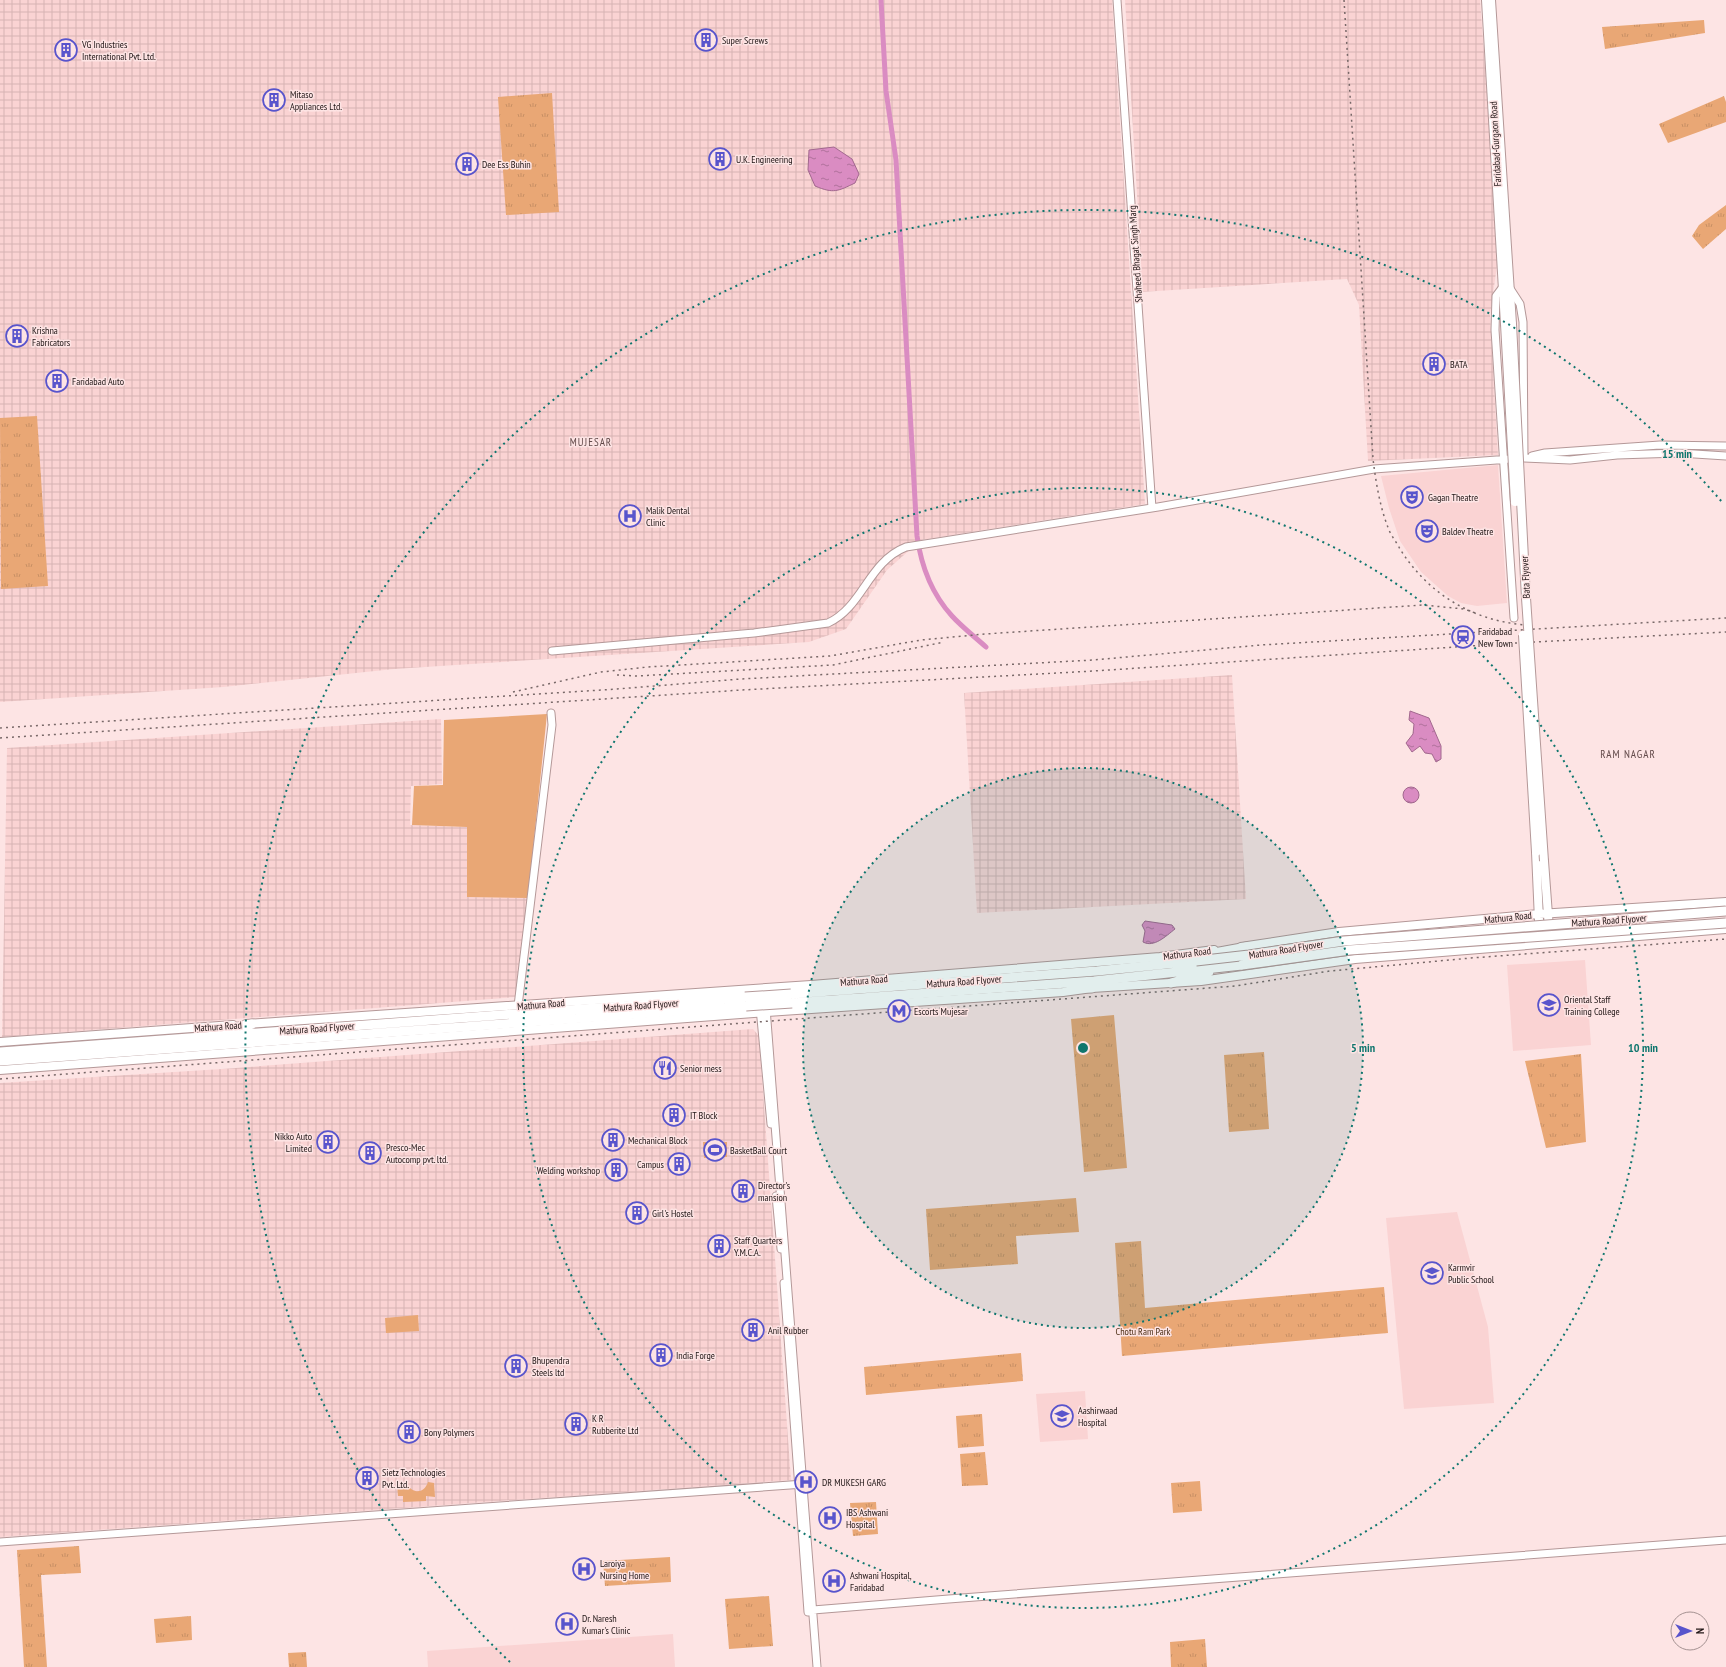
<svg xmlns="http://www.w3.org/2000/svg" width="1726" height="1667" viewBox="0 0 1726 1667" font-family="'PT Sans Narrow',sans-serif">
<defs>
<pattern id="industrial-grid" width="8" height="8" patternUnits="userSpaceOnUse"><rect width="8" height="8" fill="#fad3d3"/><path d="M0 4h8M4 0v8" fill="none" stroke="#d6b4b4"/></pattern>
<pattern id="park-tufts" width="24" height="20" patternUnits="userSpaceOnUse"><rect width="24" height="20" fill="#e9a775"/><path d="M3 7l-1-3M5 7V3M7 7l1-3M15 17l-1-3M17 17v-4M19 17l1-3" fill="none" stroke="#c78f64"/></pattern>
<pattern id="water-ripples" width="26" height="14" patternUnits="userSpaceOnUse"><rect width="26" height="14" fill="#da8cc2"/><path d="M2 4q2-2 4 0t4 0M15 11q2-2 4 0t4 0" fill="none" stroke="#b0719c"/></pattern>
</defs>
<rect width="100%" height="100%" fill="#fde4e4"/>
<!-- built -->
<path fill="#fad3d3" d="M1498,465L1507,603L1477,606L1461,603L1448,596L1421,572L1400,541L1389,508L1381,476Z
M1585,960L1591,1045L1513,1051L1507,965Z
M1457,1212L1488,1327L1494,1403L1404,1409L1386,1218Z
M1085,1391L1088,1439L1040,1442L1036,1394Z
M673,1634L675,1667H428L427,1651Z"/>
<!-- industrial -->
<path fill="url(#industrial-grid)" d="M0,0H1112L1145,504L921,540L887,570L846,629L809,642L394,669L223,687L0,702Z
M1125,0H1480L1499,252L1490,315L1498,455L1368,461L1359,305L1347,279L1141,292L1138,210Z
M1232,675L1246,899L977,913L964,693Z
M441,719L442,784L411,786L410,825L467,827V897L528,898L516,997L2,1037L7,748Z
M753,1029L759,1036L791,1480L0,1537V1083L222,1069Z"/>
<!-- green -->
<path fill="#e9a775" d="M547,714L528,898L467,897V827L412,825L414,786L443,785L444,720Z
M703,1142H727V1157L704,1158Z
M418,1315L419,1331L386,1333L385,1318Z
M428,1482L434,1483L435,1497L426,1496V1501L403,1502V1496H398L397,1485L407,1484C413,1494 424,1494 428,1482Z"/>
<!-- park -->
<path fill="url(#park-tufts)" d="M1704,20L1705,33L1605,49L1602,27Z
M552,93L559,212L506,215L498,97Z
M1724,96L1726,102V122L1668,143L1659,124Z
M1726,205V229L1703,249L1692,236L1699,225Z
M37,416L48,586L1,589L0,418Z
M1114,1015L1127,1168L1084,1172L1071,1019Z
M1264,1052L1269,1129L1229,1132L1224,1055Z
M1581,1054L1586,1142L1546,1148L1525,1061Z
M1076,1198L1079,1232L1016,1236L1018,1264L930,1270L926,1209Z
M1141,1241L1145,1308L1384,1287L1388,1333L1122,1356L1115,1243Z
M1021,1353L1023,1381L866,1395L864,1367Z
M982,1414L984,1446L958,1448L956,1416Z
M985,1452L988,1485L962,1486L960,1454Z
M1200,1481L1202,1511L1173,1513L1171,1483Z
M876,1502L878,1534L853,1536L850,1503Z
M79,1546L81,1573L41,1575L47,1667H24L17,1550Z
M670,1557L671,1582L605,1586L603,1561Z
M769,1596L773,1646L729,1649L725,1599Z
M191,1616L192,1640L156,1643L154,1619Z
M1205,1639L1207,1667H1171L1170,1642Z
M306,1652L307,1667H289L288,1653Z"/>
<!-- water -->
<path fill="url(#water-ripples)" stroke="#a2688e" d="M834,147L852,159L859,174L855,183C838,191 834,194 815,186L808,170L809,150Z
M1410,711L1429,718L1441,746V759L1436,762L1432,754L1425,753L1420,746L1412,752L1406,743L1413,734L1414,724L1409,720Z
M1403 795a8 8 0 1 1 16 0a8 8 0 1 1-16 0Z
M1145,921L1172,925L1175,929C1166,936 1154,948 1143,942L1145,931L1142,925Z"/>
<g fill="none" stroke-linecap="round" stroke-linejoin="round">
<!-- canal -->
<path stroke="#da8cc2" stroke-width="5" d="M881,0L886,91L896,160L917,536C921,565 931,593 952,616C962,627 975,637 986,647"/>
<!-- tertiary casing -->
<g stroke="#b49898" stroke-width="9">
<path id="tertiary" d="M1117,0L1152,508
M1509,287L1520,304L1523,322L1524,458
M1502,288L1496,296L1495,330L1514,618
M1532,456L1545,453L1660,445L1726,446
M552,651L754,633L828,623C863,607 868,562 906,547L1158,507L1374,469L1524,458L1570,460L1617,455L1679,453L1726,456
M518,1006L552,725L551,713
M760,1008L771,1124
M766,1008L817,1667
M776,1196L781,1249
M784,1283L808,1612
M0,1542L804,1484
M813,1610C1117,1585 1421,1562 1726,1540"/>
</g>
<!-- secondary casing -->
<g stroke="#b49898" stroke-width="10">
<path id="secondary" d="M1486,0L1505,324
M1491,0L1512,324
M1536,852L1540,943
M1544,861L1550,942
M1241,947L1339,932L1539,914L1726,902
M246,1024L811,985L1160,957L1214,950
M0,1042L233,1025
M0,1070L767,1012L1063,992L1092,988L1201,981L1355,959L1726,929"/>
</g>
<!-- trunk casing -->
<g stroke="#b49898" stroke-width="11">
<path id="trunk" d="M1187,958L1247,947
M1171,983L1209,972
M1071,987L1092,988
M791,994L1097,971L1196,961
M792,1003L1094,981L1242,965
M220,1031L252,1024
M0,1052L745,997
M0,1061L746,1006"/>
</g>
<!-- tertiary -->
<use href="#tertiary" stroke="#fff" stroke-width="7"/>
<!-- secondary -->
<use href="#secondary" stroke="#fff" stroke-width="8"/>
<!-- trunk -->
<use href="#trunk" stroke="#fff" stroke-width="9"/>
<!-- rail -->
<path stroke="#786868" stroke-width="1.5" stroke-dasharray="2 4" stroke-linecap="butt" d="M1344,0L1373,459C1376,483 1380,508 1389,530C1392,537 1397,543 1400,549C1428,594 1473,621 1526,625
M617,675L637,676L833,665L944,642
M513,692L601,672L648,667L830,656L921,640L985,634L1423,605L1464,609L1478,614
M0,728L617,689L741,679L1093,660L1261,645L1726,618
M0,738L742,690L1094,671L1515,643L1726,632
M0,1079L1235,986L1330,971L1471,958L1726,939"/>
<!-- secondary-bridge casing -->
<g stroke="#b49898" stroke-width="10" stroke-linecap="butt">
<path id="secondary-bridge" d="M1505,324L1515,502
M1512,324L1526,598L1544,861
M1523,635L1536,852"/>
</g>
<!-- trunk-bridge casing -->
<g stroke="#b49898" stroke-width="11" stroke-linecap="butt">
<path id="trunk-bridge" d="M1196,961L1249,955L1344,941L1726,911
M1242,965L1350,950L1726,923
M745,997L791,994
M746,1006L792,1003"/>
</g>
<!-- secondary-bridge -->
<use href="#secondary-bridge" stroke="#fff" stroke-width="8"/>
<!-- trunk-bridge -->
<use href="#trunk-bridge" stroke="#fff" stroke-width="9"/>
</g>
<!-- distance rings -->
<circle cx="1083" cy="1048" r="280" fill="#0f766e" fill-opacity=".12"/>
<g fill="none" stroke="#0f766e" stroke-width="2" stroke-dasharray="2 4">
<circle cx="1083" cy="1048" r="280"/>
<circle cx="1083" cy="1048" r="560"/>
<path d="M510 1662A840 840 0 1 1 1722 502"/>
</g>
<!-- icons -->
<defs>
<g id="building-ring" transform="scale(1.15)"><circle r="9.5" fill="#fde4e4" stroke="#5854cc" stroke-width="1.5"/><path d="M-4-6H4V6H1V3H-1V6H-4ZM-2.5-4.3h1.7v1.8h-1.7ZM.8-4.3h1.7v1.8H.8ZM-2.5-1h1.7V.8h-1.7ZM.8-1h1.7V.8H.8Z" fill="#5854cc"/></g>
<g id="theatre-ring" transform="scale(1.15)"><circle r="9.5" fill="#fde4e4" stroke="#5854cc" stroke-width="1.5"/><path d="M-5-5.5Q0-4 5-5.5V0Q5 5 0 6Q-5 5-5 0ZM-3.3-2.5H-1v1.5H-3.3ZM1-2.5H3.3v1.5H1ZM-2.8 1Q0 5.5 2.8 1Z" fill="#5854cc"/></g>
<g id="hospital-ring" transform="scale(1.15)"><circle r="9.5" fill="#fde4e4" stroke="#5854cc" stroke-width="1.5"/><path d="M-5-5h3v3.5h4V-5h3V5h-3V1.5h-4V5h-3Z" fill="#5854cc"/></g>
<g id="station-ring" transform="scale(1.15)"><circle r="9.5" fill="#fde4e4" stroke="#5854cc" stroke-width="1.5"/><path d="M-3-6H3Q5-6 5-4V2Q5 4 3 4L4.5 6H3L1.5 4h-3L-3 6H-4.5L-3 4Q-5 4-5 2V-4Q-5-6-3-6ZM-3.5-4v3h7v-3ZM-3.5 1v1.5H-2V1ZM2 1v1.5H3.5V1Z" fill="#5854cc"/></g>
<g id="university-ring" transform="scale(1.15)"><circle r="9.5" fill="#fde4e4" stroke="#5854cc" stroke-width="1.5"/><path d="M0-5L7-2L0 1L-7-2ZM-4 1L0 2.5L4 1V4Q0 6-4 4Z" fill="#5854cc"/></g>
<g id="metro-ring" transform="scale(1.15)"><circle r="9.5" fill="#fde4e4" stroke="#5854cc" stroke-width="1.5"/><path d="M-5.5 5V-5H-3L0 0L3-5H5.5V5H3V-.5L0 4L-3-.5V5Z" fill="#5854cc"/></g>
<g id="restaurant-ring" transform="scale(1.15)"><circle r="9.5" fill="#fde4e4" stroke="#5854cc" stroke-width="1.5"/><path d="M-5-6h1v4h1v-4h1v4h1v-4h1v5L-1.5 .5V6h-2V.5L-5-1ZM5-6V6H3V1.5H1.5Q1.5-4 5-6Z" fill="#5854cc"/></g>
<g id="stadium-ring" transform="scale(1.15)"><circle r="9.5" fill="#fde4e4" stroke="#5854cc" stroke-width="1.5"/><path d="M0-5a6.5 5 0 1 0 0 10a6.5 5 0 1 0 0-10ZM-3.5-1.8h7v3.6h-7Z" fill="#5854cc"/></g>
<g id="school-ring" transform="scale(1.15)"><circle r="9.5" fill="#fde4e4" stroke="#5854cc" stroke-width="1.5"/><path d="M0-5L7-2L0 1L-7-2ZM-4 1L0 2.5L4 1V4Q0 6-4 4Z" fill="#5854cc"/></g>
</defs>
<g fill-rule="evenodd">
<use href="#building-ring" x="706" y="40"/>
<use href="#building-ring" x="66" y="50"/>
<use href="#building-ring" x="274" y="100"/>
<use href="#building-ring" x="720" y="159"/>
<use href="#building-ring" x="467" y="164"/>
<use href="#building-ring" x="17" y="336"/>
<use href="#building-ring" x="1434" y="364"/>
<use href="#building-ring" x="57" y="381"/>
<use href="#theatre-ring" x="1412" y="497"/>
<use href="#hospital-ring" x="630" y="516"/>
<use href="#theatre-ring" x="1427" y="531"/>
<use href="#station-ring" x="1463" y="637"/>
<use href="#university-ring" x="1549" y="1005"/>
<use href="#metro-ring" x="899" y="1011"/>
<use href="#restaurant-ring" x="665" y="1068"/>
<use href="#building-ring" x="674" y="1115"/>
<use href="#building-ring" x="613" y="1140"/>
<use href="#building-ring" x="328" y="1142"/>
<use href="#stadium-ring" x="715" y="1150"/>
<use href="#building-ring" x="370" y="1153"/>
<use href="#building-ring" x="679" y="1164"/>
<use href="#building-ring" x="616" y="1170"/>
<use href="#building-ring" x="743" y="1191"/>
<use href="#building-ring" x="637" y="1213"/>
<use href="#building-ring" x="719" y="1246"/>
<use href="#school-ring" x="1432" y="1273"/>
<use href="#building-ring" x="753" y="1330"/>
<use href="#building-ring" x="661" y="1355"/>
<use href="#building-ring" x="516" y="1366"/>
<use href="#school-ring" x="1062" y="1416"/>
<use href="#building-ring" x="576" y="1424"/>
<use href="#building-ring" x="409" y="1432"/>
<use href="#building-ring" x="367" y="1478"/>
<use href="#hospital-ring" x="806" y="1482"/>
<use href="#hospital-ring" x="830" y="1518"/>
<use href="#hospital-ring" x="584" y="1569"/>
<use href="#hospital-ring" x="834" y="1581"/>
<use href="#hospital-ring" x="567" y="1624"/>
</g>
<g text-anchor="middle" stroke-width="3" stroke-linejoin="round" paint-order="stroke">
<!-- poi labels -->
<g font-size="10" fill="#1f1515" stroke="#fde4e4" text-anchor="start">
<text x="722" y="44">Super Screws</text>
<text x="82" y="48">VG Industries<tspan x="82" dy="12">International Pvt. Ltd.</tspan></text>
<text x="290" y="98">Mitaso<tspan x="290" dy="12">Appliances Ltd.</tspan></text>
<text x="736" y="163">U.K. Engineering</text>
<text x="482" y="168">Dee Ess Buhin</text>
<text x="32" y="334">Krishna<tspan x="32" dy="12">Fabricators</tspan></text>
<text x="1450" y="368">BATA</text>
<text x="72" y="385">Faridabad Auto</text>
<text x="1428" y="501">Gagan Theatre</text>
<text x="646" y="514">Malik Dental<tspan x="646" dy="12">Clinic</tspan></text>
<text x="1442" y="535">Baldev Theatre</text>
<text x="1478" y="635">Faridabad<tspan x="1478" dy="12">New Town</tspan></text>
<text x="1564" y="1003">Oriental Staff<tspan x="1564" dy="12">Training College</tspan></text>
<text x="914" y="1015">Escorts Mujesar</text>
<text x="680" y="1072">Senior mess</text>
<text x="690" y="1119">IT Block</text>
<text x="312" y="1140" text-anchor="end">Nikko Auto<tspan x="312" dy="12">Limited</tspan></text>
<text x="628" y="1144">Mechanical Block</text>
<text x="386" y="1151">Presco-Mec<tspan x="386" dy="12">Autocomp pvt. ltd.</tspan></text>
<text x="730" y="1154">BasketBall Court</text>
<text x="664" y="1168" text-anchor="end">Campus</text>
<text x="600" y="1174" text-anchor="end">Welding workshop</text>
<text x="758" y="1189">Director's<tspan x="758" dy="12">mansion</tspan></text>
<text x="652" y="1217">Girl's Hostel</text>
<text x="734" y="1244">Staff Quarters<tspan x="734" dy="12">Y.M.C.A.</tspan></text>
<text x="1448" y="1271">Karmvir<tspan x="1448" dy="12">Public School</tspan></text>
<text x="768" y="1334">Anil Rubber</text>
<text x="676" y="1359">India Forge</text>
<text x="532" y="1364">Bhupendra<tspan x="532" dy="12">Steels ltd</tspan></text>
<text x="1078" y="1414">Aashirwaad<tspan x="1078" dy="12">Hospital</tspan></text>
<text x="592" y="1422">K R<tspan x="592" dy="12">Rubberite Ltd</tspan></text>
<text x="424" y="1436">Bony Polymers</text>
<text x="382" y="1476">Sietz Technologies<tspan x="382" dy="12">Pvt. Ltd.</tspan></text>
<text x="822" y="1486">DR MUKESH GARG</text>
<text x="846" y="1516">IBS Ashwani<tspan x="846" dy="12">Hospital</tspan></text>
<text x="600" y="1567">Laroiya<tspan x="600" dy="12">Nursing Home</tspan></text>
<text x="850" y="1579">Ashwani Hospital,<tspan x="850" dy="12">Faridabad</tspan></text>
<text x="582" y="1622">Dr. Naresh<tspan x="582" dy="12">Kumar's Clinic</tspan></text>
</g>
<!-- street labels -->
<g font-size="10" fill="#1f1515" stroke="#fde4e4">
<text transform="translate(1495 144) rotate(-93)" y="4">Faridabad-Gurgaon Road</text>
<text transform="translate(1135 254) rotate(-94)" y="4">Shaheed Bhagat Singh Marg</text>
<text transform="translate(1525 577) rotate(-93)" y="4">Bata Flyover</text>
<text transform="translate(1508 917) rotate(-6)" y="4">Mathura Road</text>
<text transform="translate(1609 920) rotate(-4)" y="4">Mathura Road Flyover</text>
<text transform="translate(1286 949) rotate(-9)" y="4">Mathura Road Flyover</text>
<text transform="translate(1187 953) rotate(-7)" y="4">Mathura Road</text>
<text transform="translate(864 980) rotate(-5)" y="4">Mathura Road</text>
<text transform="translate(964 981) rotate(-4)" y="4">Mathura Road Flyover</text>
<text transform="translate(541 1004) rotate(-5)" y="4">Mathura Road</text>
<text transform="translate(641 1005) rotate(-4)" y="4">Mathura Road Flyover</text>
<text transform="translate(218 1026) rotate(-4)" y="4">Mathura Road</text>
<text transform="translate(317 1028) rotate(-4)" y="4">Mathura Road Flyover</text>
</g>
<!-- park labels -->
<g font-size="10" fill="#4b2d14" stroke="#fde4e4">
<text x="1143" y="1335">Chotu Ram Park</text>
</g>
<!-- neighbourhood labels -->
<g font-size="11" letter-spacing="1" fill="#634a4a" stroke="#fde4e4">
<text x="591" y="446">MUJESAR</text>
<text x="1628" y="758">RAM NAGAR</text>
</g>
</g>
<circle cx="1083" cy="1048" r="6" fill="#0f766e" stroke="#fde4e4" stroke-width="2"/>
<g font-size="12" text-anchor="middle" font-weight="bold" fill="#0f766e" stroke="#fde4e4" stroke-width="3" stroke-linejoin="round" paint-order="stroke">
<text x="1677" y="458">15 min</text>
<text x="1363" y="1052">5 min</text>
<text x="1643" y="1052">10 min</text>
</g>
<!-- north arrow -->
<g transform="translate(1690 1631) rotate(90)"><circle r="19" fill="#fde4e4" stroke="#a49191"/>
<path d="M0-3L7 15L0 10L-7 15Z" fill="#5854cc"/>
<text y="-6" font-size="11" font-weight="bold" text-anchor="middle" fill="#1f1515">N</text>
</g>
</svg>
